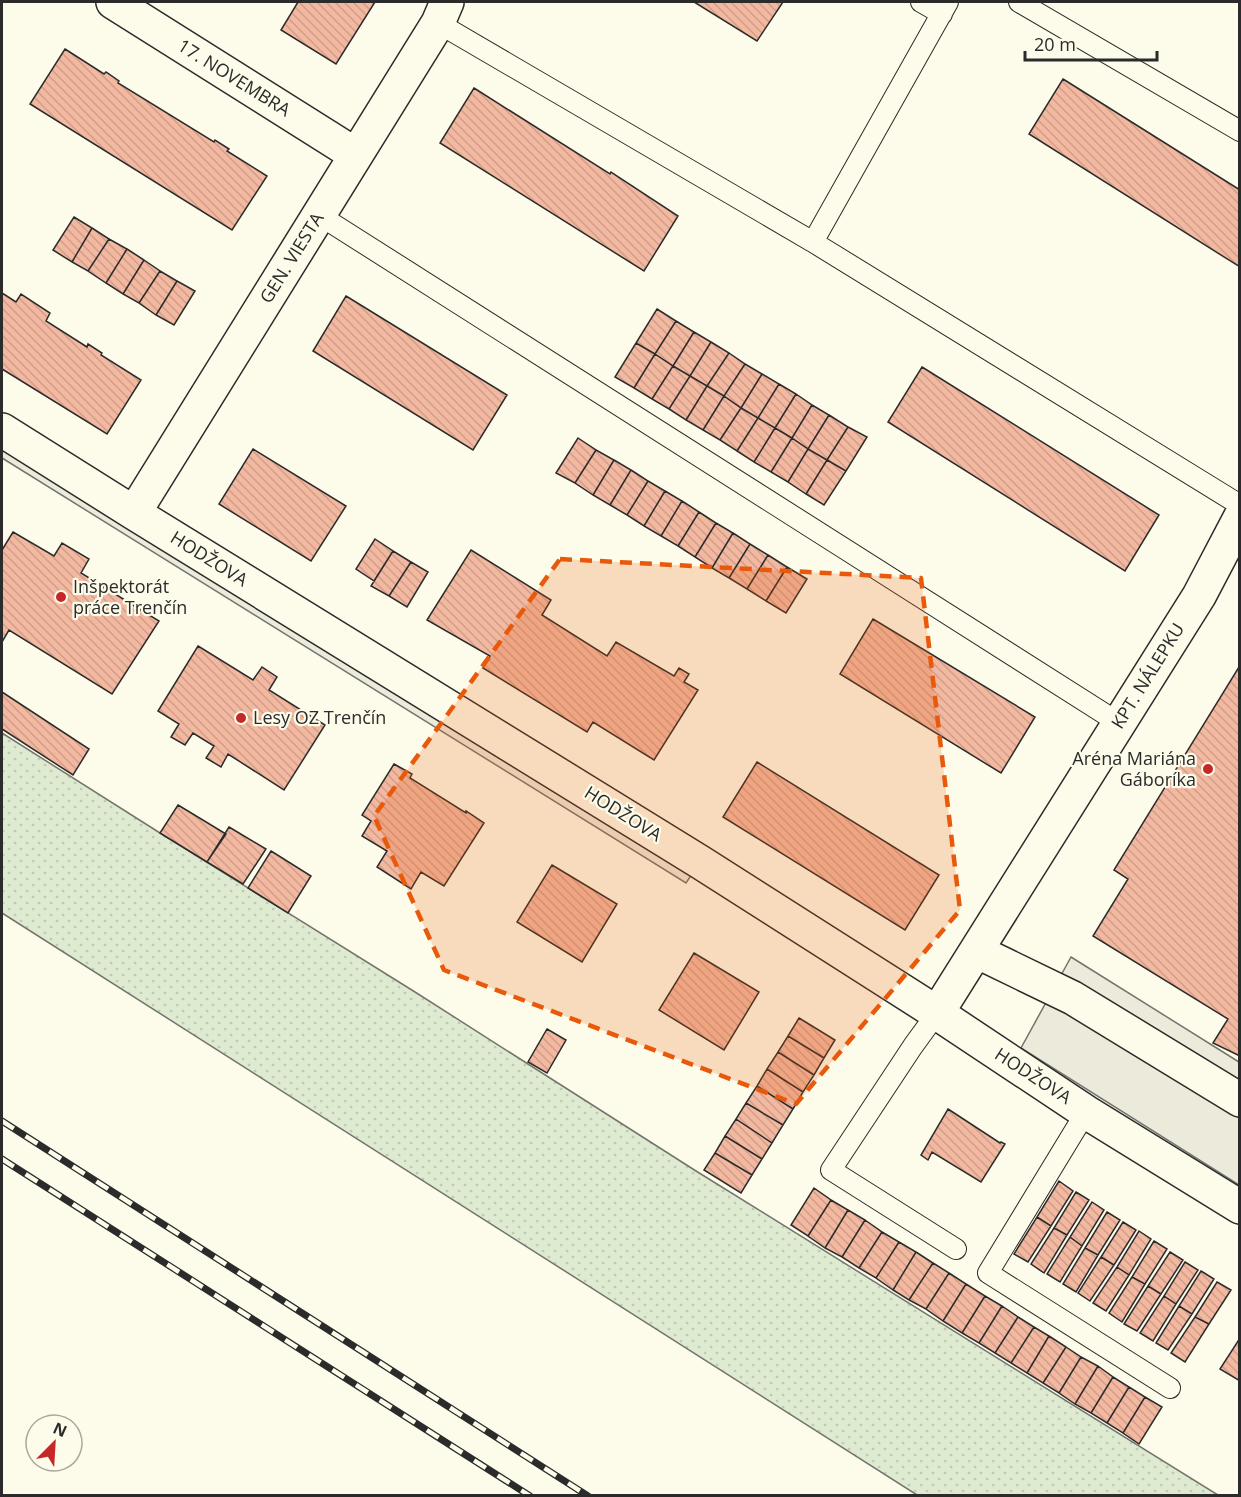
<svg xmlns="http://www.w3.org/2000/svg" width="1241" height="1497" viewBox="0 0 1241 1497" font-family="'Open Sans',sans-serif">
<defs>
<pattern id="green-dots" width="8" height="8" patternUnits="userSpaceOnUse" patternTransform="scale(1.5)"><rect width="8" height="8" fill="#deebd1"/><path d="M2 2h.1M6 6h.1" fill="none" stroke="#bfcab4" stroke-width="1.8" stroke-linecap="round"/></pattern>
<pattern id="building-back-hatch" width="6" height="6" patternUnits="userSpaceOnUse" patternTransform="scale(1.5)"><rect width="6" height="6" fill="#f2b8a0"/><path d="M-1 5l2 2M0 0l6 6M5-1l2 2" fill="none" stroke="#d09e8a"/></pattern>
</defs>
<rect width="100%" height="100%" fill="#fdfbea"/>
<!-- green -->
<path fill="url(#green-dots)" stroke="#74746e" stroke-width="1.5" d="M2,733L160,833L415,992L696,1171L1218,1495H917L2,913Z"/>
<!-- parking -->
<path fill="#eceadb" stroke="#74746e" stroke-width="1.5" d="M2,427L700,862L686,883L2,458Z
M1071,957L1239,1062V1185L1021,1048Z"/>
<!-- building -->
<path fill="url(#building-back-hatch)" stroke="#2b2b2b" stroke-width="1.5" d="M298,2H375L336,64L281,30Z
M694,2H783L757,41Z
M65,49L104,74L106,72L119,81L118,83L214,142L215,140L229,149L227,151L267,176L232,230L30,104Z
M1063,79L1240,190V267L1029,134Z
M474,88L610,174L611,172L678,216L644,271L440,143Z
M74,217L92,228L72,262L53,250Z
M92,228L109,239L88,271L72,262Z
M109,239L127,249L106,283L88,271Z
M127,249L144,260L123,294L106,283Z
M144,260L160,271L139,303L123,294Z
M160,271L177,281L156,315L139,303Z
M177,281L195,291L174,325L156,315Z
M2,293L16,302L21,294L50,313L46,321L87,347L88,344L102,353L101,355L141,380L107,434L2,369Z
M346,296L507,395L473,450L313,351Z
M657,309L676,321L655,354L636,343Z
M676,321L694,332L673,366L655,354Z
M694,332L711,342L690,376L673,366Z
M711,342L729,353L707,386L690,376Z
M636,343L655,354L634,388L615,377Z
M729,353L745,364L724,396L707,386Z
M655,354L673,366L652,399L634,388Z
M745,364L762,374L741,408L724,396Z
M673,366L690,376L669,409L652,399Z
M922,367L1159,515L1125,571L888,422Z
M762,374L779,384L758,418L741,408Z
M690,376L707,386L686,420L669,409Z
M779,384L796,394L775,428L758,418Z
M707,386L724,396L703,430L686,420Z
M796,394L812,405L792,438L775,428Z
M724,396L741,408L720,440L703,430Z
M812,405L829,415L808,449L792,438Z
M741,408L758,418L737,451L720,440Z
M829,415L848,427L827,460L808,449Z
M758,418L775,428L754,462L737,451Z
M848,427L867,437L846,471L827,460Z
M775,428L792,438L771,472L754,462Z
M578,438L596,450L575,483L556,473Z
M792,438L808,449L788,482L771,472Z
M253,449L346,506L311,561L219,504Z
M808,449L827,460L806,494L788,482Z
M596,450L614,460L593,495L575,483Z
M614,460L631,470L610,505L593,495Z
M827,460L846,471L824,505L806,494Z
M631,470L648,481L627,515L610,505Z
M648,481L665,491L644,526L627,515Z
M665,491L682,501L661,536L644,526Z
M682,501L699,512L678,546L661,536Z
M699,512L716,523L695,557L678,546Z
M716,523L733,533L712,568L695,557Z
M13,532L54,556L62,543L89,559L81,573L159,621L112,694L9,630L2,642V550Z
M733,533L750,544L729,578L712,568Z
M375,539L393,551L374,581L356,569Z
M750,544L768,555L747,589L729,578Z
M471,550L551,600L542,615L607,656L616,642L674,676L679,668L689,674L684,682L698,690L654,760L593,722L587,732L483,668L490,656L427,620Z
M393,551L411,562L389,596L371,586Z
M768,555L787,567L766,601L747,589Z
M411,562L428,572L407,607L389,596Z
M787,567L807,579L786,613L766,601Z
M873,619L1035,717L1001,773L840,674Z
M198,646L253,680L262,667L277,677L269,690L325,725L284,790L228,754L221,767L206,758L214,746L193,733L185,745L171,737L179,724L158,711Z
M1239,667H1240V1056L1213,1043L1228,1019L1093,936L1128,879L1114,870Z
M2,692L89,749L73,775L2,729Z
M757,762L939,875L905,930L723,817Z
M394,764L412,774L410,778L466,813V811L484,823L444,886L421,872L411,889L377,867L387,851L362,836L371,821L362,815Z
M178,805L226,834L207,862L160,833Z
M229,827L266,849L243,884L207,862Z
M271,851L311,876L288,913L248,888Z
M552,865L617,904L582,962L517,922Z
M694,953L759,992L724,1050L659,1010Z
M799,1018L835,1040L824,1058L788,1036Z
M547,1029L566,1040L547,1073L528,1062Z
M788,1036L824,1058L814,1075L778,1052Z
M778,1052L814,1075L803,1092L767,1069Z
M767,1069L803,1092L793,1109L757,1086Z
M757,1086L793,1109L783,1125L746,1103Z
M746,1103L783,1125L772,1143L736,1119Z
M948,1109L1000,1143L1001,1142L1005,1144L981,1182L932,1152L928,1160L921,1155Z
M736,1119L772,1143L762,1159L725,1136Z
M725,1136L762,1159L752,1175L715,1153Z
M715,1153L752,1175L741,1193L704,1170Z
M1059,1181L1073,1191L1051,1226L1037,1217Z
M814,1188L831,1200L808,1236L791,1225Z
M1076,1192L1089,1200L1067,1235L1054,1228Z
M831,1200L848,1210L825,1248L808,1236Z
M1092,1202L1104,1210L1082,1246L1070,1237Z
M848,1210L865,1220L842,1257L825,1248Z
M1107,1212L1120,1220L1098,1255L1085,1248Z
M1037,1217L1051,1226L1028,1262L1014,1254Z
M865,1220L882,1232L859,1268L842,1257Z
M1123,1222L1136,1230L1114,1265L1101,1257Z
M1054,1228L1067,1235L1044,1273L1031,1264Z
M1139,1231L1151,1239L1129,1275L1117,1267Z
M882,1232L899,1242L876,1278L859,1268Z
M1070,1237L1082,1246L1060,1282L1047,1274Z
M1154,1241L1167,1249L1145,1284L1132,1277Z
M899,1242L916,1252L893,1290L876,1278Z
M1085,1248L1098,1255L1076,1292L1063,1284Z
M916,1252L933,1263L909,1300L893,1290Z
M1170,1252L1183,1260L1161,1294L1148,1286Z
M1101,1257L1114,1265L1090,1301L1078,1293Z
M1185,1262L1198,1270L1176,1304L1164,1296Z
M933,1263L949,1273L926,1309L909,1300Z
M1117,1267L1129,1275L1106,1311L1093,1303Z
M1201,1271L1214,1279L1192,1314L1179,1306Z
M949,1273L966,1284L943,1321L926,1309Z
M1132,1277L1145,1284L1122,1322L1109,1313Z
M1217,1282L1231,1290L1209,1324L1195,1317Z
M966,1284L985,1296L962,1333L943,1321Z
M1148,1286L1161,1294L1137,1331L1124,1324Z
M985,1296L1002,1306L979,1343L962,1333Z
M1164,1296L1176,1304L1153,1341L1140,1333Z
M1002,1306L1018,1317L995,1353L979,1343Z
M1179,1306L1192,1314L1168,1350L1156,1343Z
M1018,1317L1034,1327L1011,1363L995,1353Z
M1195,1317L1209,1324L1185,1362L1171,1353Z
M1034,1327L1049,1336L1027,1373L1011,1363Z
M1049,1336L1066,1347L1043,1383L1027,1373Z
M1240,1338V1381L1220,1369Z
M1066,1347L1081,1357L1059,1393L1043,1383Z
M1081,1357L1098,1366L1075,1404L1059,1393Z
M1098,1366L1113,1377L1091,1413L1075,1404Z
M1113,1377L1129,1387L1107,1423L1091,1413Z
M1129,1387L1145,1397L1123,1433L1107,1423Z
M1145,1397L1162,1407L1139,1444L1123,1433Z"/>
<g fill="none" stroke-linecap="round" stroke-linejoin="round">
<!-- service casing -->
<g stroke="#2b2b2b" stroke-width="22">
<path id="service" d="M921,2L942,14
M1019,2L1240,131
M438,23L813,242L1240,505
M319,215L1119,723
M813,242L948,2
M937,1013L913,1046L831,1170L956,1249
M1086,1112L988,1273L1170,1388"/>
</g>
<!-- minor casing -->
<g stroke="#2b2b2b" stroke-width="36">
<path id="minor" d="M113,2L356,155
M2,430L134,513L700,862L937,1013L1086,1112L1240,1207
M134,513L438,23L447,2
M976,951L1073,998L1240,1100
M937,1013L1199,596L1240,518"/>
</g>
<!-- service -->
<use href="#service" stroke="#fdfbea" stroke-width="20"/>
<!-- minor -->
<use href="#minor" stroke="#fdfbea" stroke-width="33"/>
<!-- rail casing -->
<g stroke="#2b2b2b" stroke-width="7">
<path id="rail" d="M2,1121L588,1496
M2,1159L530,1496"/>
</g>
<!-- rail -->
<use href="#rail" stroke="#fdfbea" stroke-width="4.5" stroke-dasharray="14" stroke-linecap="butt"/>
</g>
<!-- marked area -->
<path fill="#e8590c" fill-opacity="0.2" stroke="#e8590c" stroke-width="4.5" stroke-dasharray="12 8" stroke-linejoin="round" d="M560,559L921,578L960,910L796,1104L444,970L374,816Z"/>
<!-- markers -->
<g fill="#c62828" stroke="#fdfbea" stroke-width="2">
<circle cx="61" cy="597" r="6"/>
<circle cx="241" cy="718" r="6"/>
<circle cx="1208" cy="769" r="6"/>
</g>
<g text-anchor="middle" stroke-width="4.5" stroke-linejoin="round" paint-order="stroke">
<!-- street labels -->
<g font-size="18" fill="#2b2b2b" stroke="#fdfbea">
<text transform="translate(234 78) rotate(32)" y="6">17. NOVEMBRA</text>
<text transform="translate(292 258) rotate(-58)" y="6">GEN. VIESTA</text>
<text transform="translate(209 559) rotate(32)" y="6">HODŽOVA</text>
<text transform="translate(1148 676) rotate(-58)" y="6">KPT. NÁLEPKU</text>
<text transform="translate(623 814) rotate(32)" y="6">HODŽOVA</text>
<text transform="translate(1033 1076) rotate(33)" y="6">HODŽOVA</text>
</g>
<!-- poi labels -->
<g font-size="18" fill="#2b2b2b" stroke="#fdfbea" text-anchor="start">
<text x="73" y="593">Inšpektorát<tspan x="73" dy="21">práce Trenčín</tspan></text>
<text x="253" y="724">Lesy OZ Trenčín</text>
<text x="1196" y="765" text-anchor="end">Aréna Mariána<tspan x="1196" dy="21">Gáboríka</tspan></text>
</g>
</g>
<!-- border -->
<rect width="1241" height="1497" fill="none" stroke="#2b2b2b" stroke-width="6"/>
<!-- north arrow -->
<g transform="translate(54 1443) rotate(24)"><circle r="28" fill="#fdfbea" stroke="#a9a89e" stroke-width="1.5"/>
<path d="M0-4.5L10 22L0 15L-10 22Z" fill="#c62828"/>
<text y="-9" font-size="16" font-weight="bold" text-anchor="middle" fill="#2b2b2b">N</text>
</g>
<!-- scale -->
<path d="M1025 51v9h132v-9" fill="none" stroke="#2b2b2b" stroke-width="3"/>
<text x="1034" y="51" font-size="18" fill="#2b2b2b" stroke="#fdfbea" stroke-width="4.5" paint-order="stroke">20 m</text>
</svg>
